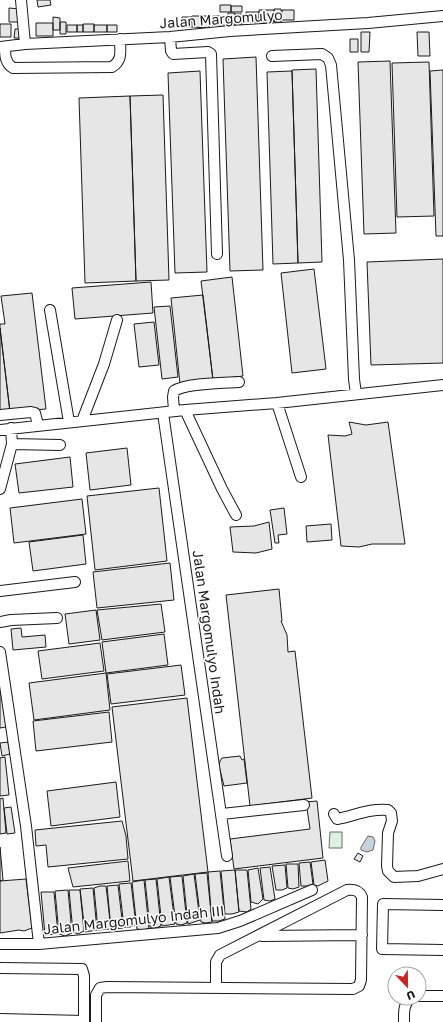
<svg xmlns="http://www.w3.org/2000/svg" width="443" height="1022" viewBox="0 0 443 1022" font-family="'Golos Text',sans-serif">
<rect width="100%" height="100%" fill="#fff"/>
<!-- green -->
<path fill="#e0efe3" stroke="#6a6a6a" d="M330,832H342V848H329Z"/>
<!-- water -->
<path fill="#c6d2dc" stroke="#6a6a6a" d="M368,836L373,837L375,841L373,850L367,852L361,850V847Z"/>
<!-- building -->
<path fill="#e6e6e6" stroke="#1a1a1a" d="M37,0H50L51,5L38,7Z
M220,5H231V12H220Z
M231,6H242V12H231Z
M9,8L20,9V22H9Z
M274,9H281V22H274Z
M259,10H274V22H259Z
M282,10H294V20H282Z
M246,12H259V22H246Z
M228,13H235V25H228Z
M235,14H242V25H235Z
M192,16H209V28L192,27Z
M213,16H228V25H212Z
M53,17L60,18V30H53Z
M182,17H192V27H182Z
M60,22H66V34H60Z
M36,23H53V36H36Z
M0,24H11V37H0Z
M83,24H94V32H83Z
M67,25H77V32H67Z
M77,25H83V32H77Z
M94,25H107V32H94Z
M107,25H117V32H107Z
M15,29H21V38H14Z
M361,32H370L369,52H361Z
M417,32H429L430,56H418Z
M350,39H358V52H350Z
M256,57L263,270L230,271L223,59Z
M390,61L396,233L364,234L358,62Z
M429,62L434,216L397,217L392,63Z
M316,69L322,262L298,263L292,70Z
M443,70V236H436L430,71Z
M200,71L207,272L175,273L168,73Z
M292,71L298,263L273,264L267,72Z
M163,95L169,280L136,281L130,96Z
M130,96L136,281L85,283L79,98Z
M443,259V363L371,365L367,262Z
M314,269L326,369L292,373L281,273Z
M232,277L243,376L213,380L201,281Z
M151,282L153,313L75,319L72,288Z
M32,293L46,409L10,412L0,328V324H5L1,296Z
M203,295L213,380L180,384L171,298Z
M170,306L178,377L162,379L154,307Z
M154,322L159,365L139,367L134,324Z
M0,328L10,412L0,413Z
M349,422L366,425L388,422L405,544H372L359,547L341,546L328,435L345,436L352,434Z
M127,448L131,485L90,490L86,453Z
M70,457L73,487L19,493L15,464Z
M159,488L167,561L95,570L87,496Z
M82,499L86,534L14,543L10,508Z
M284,508L287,534L278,535L279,543H275L270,510Z
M269,522L272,549L256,553L233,552L230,527L254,526Z
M331,524L332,540L307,542L306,526Z
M83,535L86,564L33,571L29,542Z
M170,563L174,600L97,608L93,572Z
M279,589L282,621H281L287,635L288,652L295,651L312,798L250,806L226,595Z
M161,604L165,632L102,640L97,610Z
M96,610L100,640L69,644L65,614Z
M21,628L22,637L45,635L46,647L13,650L11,629Z
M164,634L168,665L106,673L102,642Z
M100,643L104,671L42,679L38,651Z
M181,665L185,695L111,704L107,674Z
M106,673L110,710L34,720L29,683Z
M0,687H1L6,727L0,728Z
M187,698L208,872L133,881L112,707Z
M109,712L112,742L36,751L33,721Z
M8,742L10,754L2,756L0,743Z
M240,756L242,760L244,759L247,783L224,786L219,766L220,761L222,758Z
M5,757L9,795L0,796V758Z
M116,782L120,817L51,826L47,791Z
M3,798L6,833L0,834V799Z
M317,801L323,858L234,869L230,839L310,829L306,802Z
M11,807L15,833L7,834L4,808Z
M122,821L126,836L128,859L48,867L46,845L36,846L35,830Z
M0,847L3,880L0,881Z
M358,853L363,856L360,862L354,859Z
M325,860L328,881L318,886L314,885L311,862Z
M128,861L130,881L73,887L68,868Z
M310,862L313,884L307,886H301L299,863Z
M286,864H298L299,887L293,889L288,888Z
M285,865L287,888L282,890H276L272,866Z
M270,867L275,899L270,901L264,900L260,868Z
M258,868L263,899L258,904L251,902L248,870Z
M235,870H247L251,909L247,912L239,911Z
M235,870L239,912L232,914H225L221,871Z
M220,871L225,919L219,921H212L208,872Z
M207,873L212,922L206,923L201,922L195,874Z
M194,874L200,920L188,924L183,876Z
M182,876L187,923L181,925L176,924L170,877Z
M169,877L175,924L162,926L157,879Z
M26,879L32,928L24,931L19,930L0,933V881Z
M156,879L161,926L156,928L150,927L145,880Z
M144,880L149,928L144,930L137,929L132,882Z
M131,883L136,925L130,927H124L119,884Z
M118,885L123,928L111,929L107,886Z
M100,886H106L111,929L98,930L94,888Z
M93,888L97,930L85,932L80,889Z
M68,890L72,933L65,936L59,934L55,891Z
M69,890H80L84,931L78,934L73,932Z
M41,892H54L58,934L45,935Z"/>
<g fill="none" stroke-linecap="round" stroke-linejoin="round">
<!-- minor casing -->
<g stroke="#1a1a1a" stroke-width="12">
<path id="minor" d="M21,0L25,44
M170,37L171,51L173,54L208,52L211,54L217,254
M0,47L25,44L170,37L230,31L368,23L443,16
M5,47C5,55 5,63 13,68L112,67C123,60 120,51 120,39
M272,56L322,54L328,58L331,65L349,260L354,379L356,394
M50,310L69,422
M277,403L301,477
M185,410L222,489L236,515
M174,411L173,397L174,391C186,383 223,383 239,382
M163,413L227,856
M0,415L31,412L35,413L38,425
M82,421L104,364L117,320
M0,430L185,410L277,403L443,385
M12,444L60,445
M0,489L12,444L11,428
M0,591L75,582
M0,622L11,620L57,618
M0,652L26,826L39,944
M222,814L304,805
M334,814L337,819C354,816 370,808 388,810L391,813L392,821L388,833L387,866L388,871L394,877L418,876L443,869
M443,905L383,904L382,949L443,950
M262,936L362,935
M0,944H39L218,928L240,921L312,890
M0,968L82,969L84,976V1022
M419,996H443
M0,1019L84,1021
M96,1022V995L100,988L107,987L353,989L359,986L361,980L362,897C359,890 354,889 347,890L220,955L216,962V988
M404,1022C404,1014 403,1003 411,998"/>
</g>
<!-- minor -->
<use href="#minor" stroke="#fff" stroke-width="10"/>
</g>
<g text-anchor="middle" stroke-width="3" stroke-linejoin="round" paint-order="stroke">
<!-- street labels -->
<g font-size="14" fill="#1a1a1a" stroke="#fff">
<text transform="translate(221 19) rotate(-4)" y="5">Jalan Margomulyo</text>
<text transform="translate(209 632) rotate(82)" y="5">Jalan Margomulyo Indah</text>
<text transform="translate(134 920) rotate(-6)" y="5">Jalan Margomulyo Indah III</text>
</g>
</g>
<!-- north arrow -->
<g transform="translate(407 986) rotate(158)"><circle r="19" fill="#ffffff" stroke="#a3a3a3"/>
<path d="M0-3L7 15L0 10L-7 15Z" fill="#c62828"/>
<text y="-6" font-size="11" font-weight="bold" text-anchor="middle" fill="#1a1a1a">U</text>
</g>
</svg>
